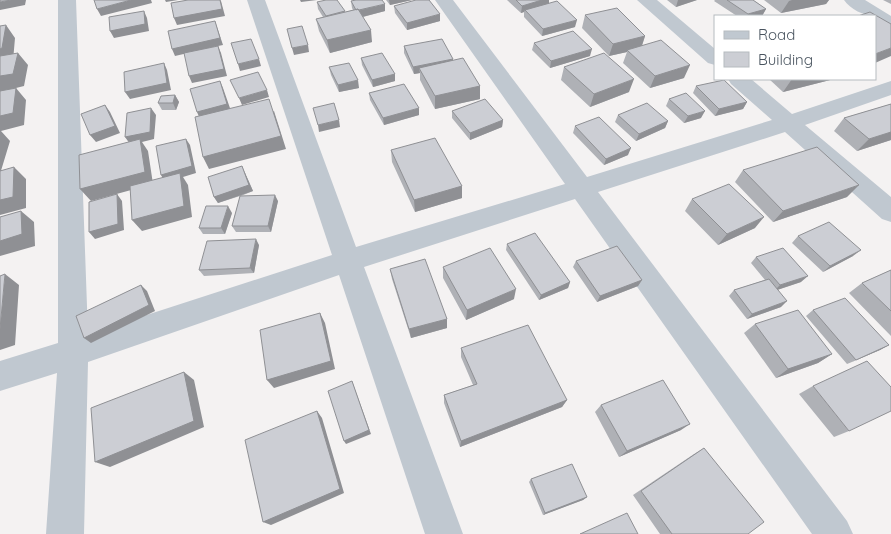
<svg xmlns="http://www.w3.org/2000/svg" width="891" height="534" viewBox="0 0 891 534" font-family="Quicksand,sans-serif">
<rect width="100%" height="100%" fill="#f4f2f2"/>
<g fill="none" stroke-linecap="round" stroke-linejoin="round">
<!-- minor -->
<path fill="#c0c8d0" fill-rule="evenodd" d="M58,0H76L88,334L332,255L247,0H265L356,247L565,184L435,0H453L587,177L772,120L731,84L728,79H751L792,114L891,81V95L805,125L891,197V222L882,219L785,132L598,192L847,521L853,534H812L575,199L364,267L463,534H425L339,275L88,362L84,534H46L57,373L0,391V361L58,343Z
M637,0H657L715,49V65L708,63Z
M844,0H865L891,16V30L875,22V16C864,16 850,9 844,0Z"/>
</g>
<!-- wall -->
<path fill="#afb1b6" d="M386,0H412L390,5Z
M507,0H549V3L575,27L542,36L524,17V12L521,13Z
M667,0H697L676,7Z
M715,0H753L766,9L762,16H737L714,1Z
M764,0H829L826,4L781,13Z
M883,0H891V4Z
M351,1L385,11L363,17L372,42L330,53L319,31L316,19L323,17L318,9L317,2L345,11V12L353,10L352,8Z
M394,6L440,21L407,30L395,13Z
M585,15L645,36L642,46L684,78L650,88L623,63L627,52L609,56L582,28Z
M534,43L590,56L550,68L532,50Z
M404,46L453,59V60L480,86V99L435,109L420,80V73L414,74L404,53Z
M361,58L395,74V81L373,87L362,65Z
M329,67L359,88L339,92L331,75Z
M564,67L629,92L590,107L561,80Z
M769,79H834L783,92Z
M696,86L747,102L743,109L715,116L693,93Z
M369,93L419,115L384,125L370,100Z
M175,95L179,102L176,110H162L158,103Z
M669,99L701,118L684,123L666,106Z
M891,104V140L857,151L834,131L844,118Z
M452,111L503,120L502,127L470,140L452,118Z
M618,115L668,121L665,128L636,141L615,122Z
M575,126L628,155L604,165L573,133Z
M391,150L462,186V198L415,212L392,162Z
M743,170L847,197L773,222L735,182Z
M245,173L253,191L241,196L278,201L271,232H236L232,226L240,196L218,203L214,197Z
M692,199L755,228L718,245L685,211Z
M232,213L225,234H203L199,228Z
M798,236L853,256L823,272L792,243Z
M507,244L570,282L568,288L539,300L506,250Z
M259,245L254,273L204,276L199,270Z
M756,257L801,282L777,290L781,307L747,319L729,296L734,290L765,280L751,263Z
M576,261L642,280L638,286L597,302L573,267Z
M443,267L514,299L466,320L443,278Z
M390,269L447,319V328L411,338L392,279Z
M891,270V336L849,293L862,283Z
M813,310L889,345L880,350L847,364L806,316Z
M755,324L832,354L818,363L776,378L744,333Z
M461,348L567,400L562,407L460,447L444,403V395L473,385L461,357Z
M813,386L849,431L834,437L799,394Z
M601,405L681,430L619,457L595,412Z
M704,448L748,534H660L633,495L694,454Z
M531,479L587,497L583,500L543,515L529,482Z"/>
<!-- shaded-wall -->
<path fill="#8f9094" d="M11,0H26L25,5L0,10V2Z
M131,0H151L152,3L101,16L97,9Z
M165,0H178L166,2Z
M220,0L221,1L225,16L177,25L174,18Z
M300,0H317L301,2Z
M389,0H412L390,5Z
M542,0H549V5L525,10L524,12L521,13L522,6Z
M678,0H697L676,7Z
M792,0H829L826,4L781,13L789,1Z
M385,4V11L358,18L357,11Z
M766,9L762,16H747L748,14Z
M144,11L147,18L149,31L114,38L110,31Z
M440,14V21L407,30V23Z
M577,20L575,27L542,36L543,29Z
M215,21L223,45L218,46L221,53L227,76L192,83L189,76L218,46L175,56L172,49Z
M6,25L15,38L13,61L0,64V49Z
M371,30L372,42L330,53L327,40Z
M645,36L641,48L627,50V52L609,56L613,44Z
M308,45L309,52L294,55L292,48Z
M891,48V56L875,63V54Z
M592,49L590,56L550,68L551,61Z
M18,53L28,65L24,86L16,88L26,100L24,125L1,131L10,141L0,174V76Z
M259,59L261,66L240,71L238,64Z
M453,59V66L419,68L420,73L414,74L413,67Z
M164,63L167,70L171,90L130,99L125,92Z
M690,65L684,78L650,88L655,76Z
M395,74V81L373,87L372,80Z
M634,79L629,92L590,107L594,94Z
M792,79H834L783,92Z
M358,80L359,88L339,92L338,85Z
M220,81L223,88L231,111L200,119L197,112Z
M480,86V99L435,109V96Z
M267,90L269,97L242,105L239,98Z
M175,95L179,102L176,110L173,103Z
M747,102L743,109L715,116L719,109Z
M105,105L110,112L120,133L96,142L90,135Z
M151,108L156,115L154,139L142,142L148,151L153,184L91,201L80,189L130,144L125,137Z
M419,108V115L384,125L383,118Z
M274,111L286,149L209,169L203,157Z
M705,111L701,118L684,123L688,116Z
M339,120L340,127L319,132L318,125Z
M503,120L502,127L470,140V133Z
M668,121L665,128L636,141L639,134Z
M891,132V140L857,151L869,139Z
M186,139L190,145L196,173L183,177L188,185L192,217L142,231L132,220L165,182L161,175Z
M631,148L628,155L604,165L606,159Z
M242,166L253,191L218,203L214,197Z
M14,167L26,179V208L0,215V200Z
M859,185L847,197L773,222L783,211Z
M462,186V198L415,212L414,200Z
M117,194L122,201L124,230L95,239L89,232Z
M275,195L278,201L271,232L268,226Z
M228,206L232,213L225,234L221,228Z
M21,211L34,222L35,246L0,256V241Z
M764,217L755,228L718,245L727,234Z
M256,239L259,245L254,273L250,268Z
M861,250L853,256L823,272L830,266Z
M5,274L19,285L15,345L0,350V329Z
M808,276L801,282L774,291L780,285Z
M642,280L638,286L597,302L600,296Z
M570,282L568,288L539,300L541,295Z
M141,285L147,291L155,311L91,343L84,338Z
M516,289L514,299L466,320L467,310Z
M787,301L781,307L747,319L752,314Z
M320,313L325,323L335,369L274,388L267,380Z
M447,319V328L411,338L409,329Z
M889,345L880,350L847,364L856,360Z
M832,354L818,363L776,378L788,369Z
M184,372L194,380L204,427L110,467L95,462Z
M352,381L371,434L346,444L344,441Z
M567,400L562,407L460,447L461,441Z
M317,411L322,418L344,493L271,525L263,522Z
M690,424L681,430L619,457L627,451Z
M587,497L583,500L543,515L545,513Z"/>
<!-- building -->
<path fill="#ccced4" stroke="#8f9094" d="M0,0H11L0,2Z
M94,0H131L97,9Z
M188,0H220L222,9L174,18L171,3Z
M326,0H337L345,11L326,16L317,2Z
M356,0H382L385,4L359,10L358,9L356,10L351,1Z
M416,0H429L440,14L407,23L394,6Z
M516,0H542L522,6Z
M727,0H753L766,9L748,14Z
M557,1L577,20L543,29L525,10Z
M617,8L645,36L613,44L585,15Z
M358,9L371,30L327,40L316,19Z
M144,11L145,24L110,31L109,17Z
M870,12L891,24V48L875,54V16H858Z
M215,21L220,38L172,49L168,31Z
M6,25L2,48L0,49V26Z
M302,26L308,45L292,48L287,29Z
M573,31L592,49L551,61L534,43Z
M251,39L259,59L238,64L231,43Z
M442,39L453,59L413,67L404,46Z
M661,40L690,65L655,76L627,50Z
M218,46L224,69L189,76L184,53Z
M18,53L13,74L0,76V56Z
M382,53L395,74L372,80L361,58Z
M604,53L634,79L594,94L564,67Z
M463,58L480,86L435,96L419,68Z
M164,63L167,83L125,92L124,72Z
M349,63L358,80L338,85L329,67Z
M258,72L267,90L239,98L230,80Z
M724,80L747,102L719,109L696,86Z
M220,81L227,104L197,112L190,89Z
M404,84L419,108L383,118L369,93Z
M16,88L13,113L0,116V91Z
M686,93L705,111L688,116L669,99Z
M175,95L173,103H158L161,96Z
M269,99L281,136L203,157L195,117Z
M485,99L503,120L470,133L452,111Z
M334,103L339,120L318,125L313,108Z
M647,103L668,121L639,134L618,115Z
M891,104V132L869,139L844,118Z
M105,105L115,126L90,135L81,114Z
M151,108L150,132L125,137L127,113Z
M599,117L631,148L606,159L575,126Z
M435,138L462,186L414,200L391,150Z
M140,139L145,172L80,189L79,155Z
M186,139L192,166L161,175L156,146Z
M817,147L859,185L783,211L743,170Z
M242,166L249,185L214,197L208,177Z
M14,167L13,197L0,200V171Z
M180,173L184,206L132,220L130,186Z
M729,184L764,217L727,234L692,199Z
M117,194L118,224L89,232V202Z
M275,195L268,226H232L240,196Z
M206,206H228L221,228H199Z
M21,211L22,234L0,241V217Z
M829,222L861,250L830,266L798,236Z
M535,233L570,282L541,295L507,244Z
M256,239L250,268L199,270L207,241Z
M617,246L642,280L600,296L576,261Z
M490,248L516,289L467,310L443,267Z
M783,248L808,276L780,285L756,257Z
M425,259L447,319L409,329L390,269Z
M891,270V311L862,283Z
M5,274L0,329V276Z
M769,279L787,301L752,314L734,290Z
M141,285L149,305L84,338L76,316Z
M845,298L889,345L856,360L813,310Z
M798,310L832,354L788,369L755,324Z
M320,313L331,361L267,380L260,330Z
M528,325L567,400L461,441L444,395L477,384L461,348Z
M867,361L891,387V411L849,431L813,386Z
M184,372L194,421L95,462L91,408Z
M663,380L690,424L627,451L601,405Z
M352,381L369,430L344,441L328,391Z
M317,411L340,489L263,522L245,440Z
M704,448L764,522L748,534H672L641,491Z
M572,464L587,497L545,513L531,479Z
M627,513L638,534H580Z"/>
<!-- legend -->
<rect x="714" y="15" width="162" height="65" fill="#ffffff" stroke="#b6bbbf"/>
<rect x="724" y="31" width="25" height="8" fill="#c0c8d0" stroke="#b6bbbf"/>
<text x="758" y="40" font-size="15" fill="#49545f">Road</text>
<rect x="724" y="52" width="25" height="15" fill="#ccced4" stroke="#b6bbbf"/>
<text x="758" y="65" font-size="15" fill="#49545f">Building</text>
</svg>
